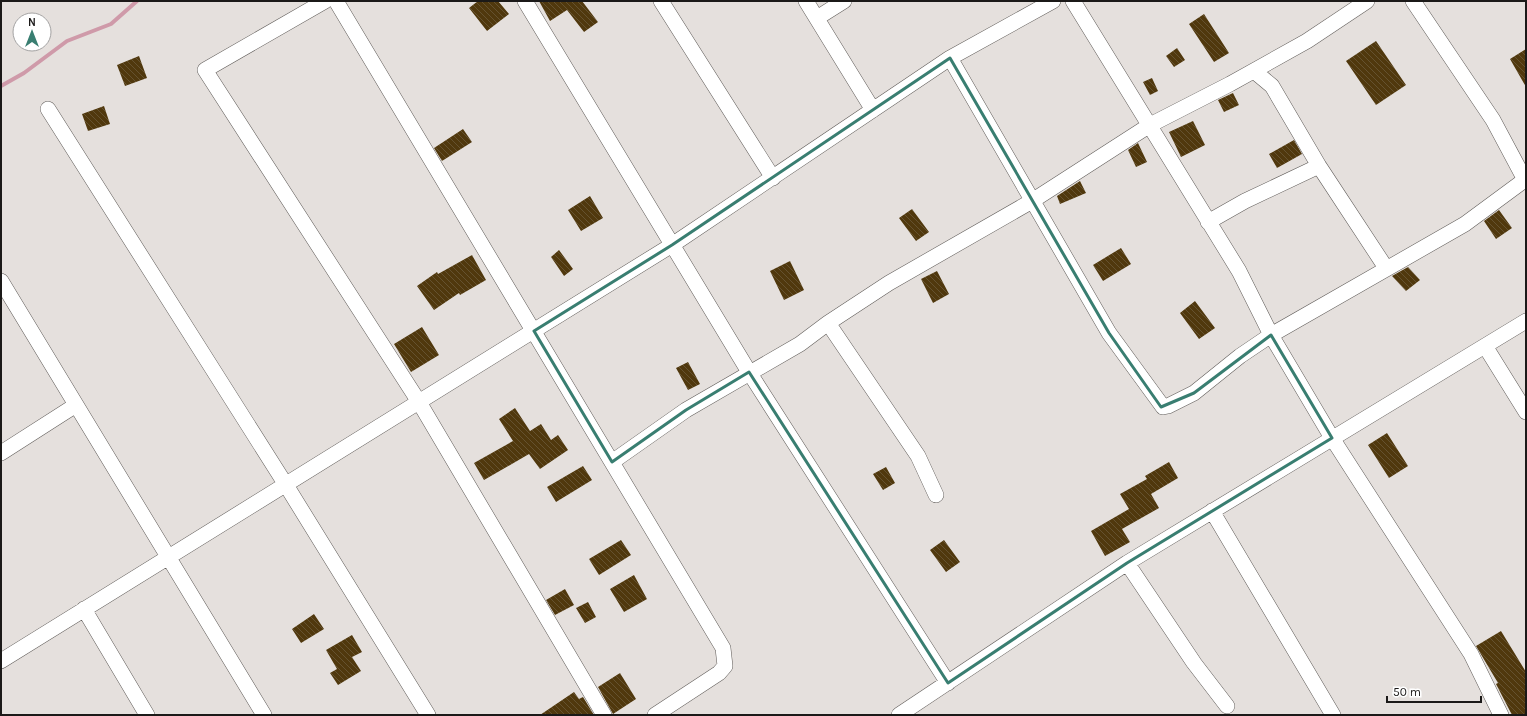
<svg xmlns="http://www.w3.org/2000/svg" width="1527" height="716" viewBox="0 0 1527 716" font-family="Karla,sans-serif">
<defs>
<pattern id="building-back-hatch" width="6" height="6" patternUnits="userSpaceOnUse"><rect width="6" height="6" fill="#50380d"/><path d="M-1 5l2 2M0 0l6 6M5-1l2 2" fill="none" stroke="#655230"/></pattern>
</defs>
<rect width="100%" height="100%" fill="#e5e0dd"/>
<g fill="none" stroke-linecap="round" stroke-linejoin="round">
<!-- stream -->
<path stroke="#cf9aa9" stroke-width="4" d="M1,86L24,73L67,41L111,24L137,1"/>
</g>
<!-- building -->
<path fill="url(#building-back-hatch)" d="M478,1H498L509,14L487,31L469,8Z
M539,1H582L598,22L584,32L567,10L550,21Z
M1204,14L1229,53L1214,62L1189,24Z
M1376,41L1406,85L1376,105L1346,61Z
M1177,48L1185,60L1174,67L1166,56Z
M1526,49V87L1510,59Z
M139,56L147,78L125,86L117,65Z
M1152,78L1158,91L1150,95L1143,82Z
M1233,93L1239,105L1224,112L1218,100Z
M104,106L110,124L88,131L82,114Z
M1193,121L1205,145L1181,157L1169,132Z
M463,129L472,142L442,161L434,148Z
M1294,140L1302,154L1277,168L1269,154Z
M1138,143L1147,162L1136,167L1128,150Z
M1080,181L1086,193L1060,204L1057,196Z
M590,196L603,218L581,231L568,210Z
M912,209L929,232L916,241L899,218Z
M1499,210L1512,228L1496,239L1484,221Z
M1121,248L1131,264L1103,281L1093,265Z
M559,250L573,269L564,276L551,257Z
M472,255L486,280L460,295L459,293L434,310L417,286L437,272L438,274Z
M790,261L804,290L784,300L770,271Z
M1408,267L1420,280L1406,291L1392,276Z
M937,271L949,294L933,303L921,279Z
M1195,301L1215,328L1199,339L1180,313Z
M422,327L439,355L411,372L394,344Z
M688,362L700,384L688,390L676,368Z
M515,408L530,431L541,424L551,440L558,435L568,450L540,469L529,454L484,480L474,463L513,441L499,419Z
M1387,433L1408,466L1389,478L1368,445Z
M1169,462L1178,478L1151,494L1159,508L1122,529L1130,542L1105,556L1091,531L1129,509L1120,494L1147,479L1145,476Z
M583,466L592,480L556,502L547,487Z
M886,467L895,483L883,490L873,474Z
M621,540L631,555L599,575L589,559Z
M944,540L960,562L946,572L930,550Z
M634,575L647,599L624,612L610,589Z
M565,589L574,605L555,615L546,600Z
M588,602L596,617L585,623L576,608Z
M314,614L324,629L301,643L292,629Z
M1501,631L1526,672V715H1512L1496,684L1498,683L1476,646Z
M352,635L362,652L352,657L361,671L338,685L330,673L337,669L326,650Z
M620,673L636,699L613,714L598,687Z
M574,692L579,699L583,697L594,715H540Z"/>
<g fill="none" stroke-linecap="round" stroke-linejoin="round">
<!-- minor casing -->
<g stroke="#615d5a" stroke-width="16">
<path id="minor" d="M325,1L205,70L419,402L604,715
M336,1L723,648L725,666L719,673L655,715
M525,1L749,372L948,683
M661,1L773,178
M806,1L873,110
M1073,1L1239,271L1271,335L1332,438L1471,654L1501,715
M1413,1L1493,120L1525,180
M817,18L844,1
M950,58L1109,333L1163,407L1168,406L1194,393L1240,356L1271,335L1465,224L1526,179
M1254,71L1272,86L1319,166L1386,268
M48,109L286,485L428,715
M1208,222L1245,201L1319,166
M1,281L264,715
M828,323L918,456L936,495
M1485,346L1526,412
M1,453L76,405
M612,462L686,410L800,344L828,323L889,283L1032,201L1150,125L1230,84L1307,41L1367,1
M1212,511L1333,715
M1127,563L1194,663L1227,706
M84,609L147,715
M1,661L672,245L950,58L1053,1
M899,715L1127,563L1526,321"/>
</g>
<!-- minor -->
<use href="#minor" stroke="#fff" stroke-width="15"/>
</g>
<!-- marked area -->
<path fill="none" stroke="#397e71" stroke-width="3" stroke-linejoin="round" d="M950,58L1109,333L1161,407L1194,393L1271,335L1332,438L1127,563L948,683L749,372L686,410L612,462L534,331L672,245Z"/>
<!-- border -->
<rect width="1527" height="716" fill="none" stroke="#1b1918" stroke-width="4"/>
<!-- north arrow -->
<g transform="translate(32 32)"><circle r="19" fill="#ffffff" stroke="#a4a3a3"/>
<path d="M0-3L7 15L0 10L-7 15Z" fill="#397e71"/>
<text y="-6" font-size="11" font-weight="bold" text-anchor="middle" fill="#1b1918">N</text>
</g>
<!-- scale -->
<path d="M1387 696v6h94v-6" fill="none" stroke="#1b1918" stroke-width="2"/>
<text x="1393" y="696" font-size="12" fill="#1b1918" stroke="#ffffff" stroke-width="3" paint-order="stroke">50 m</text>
</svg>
